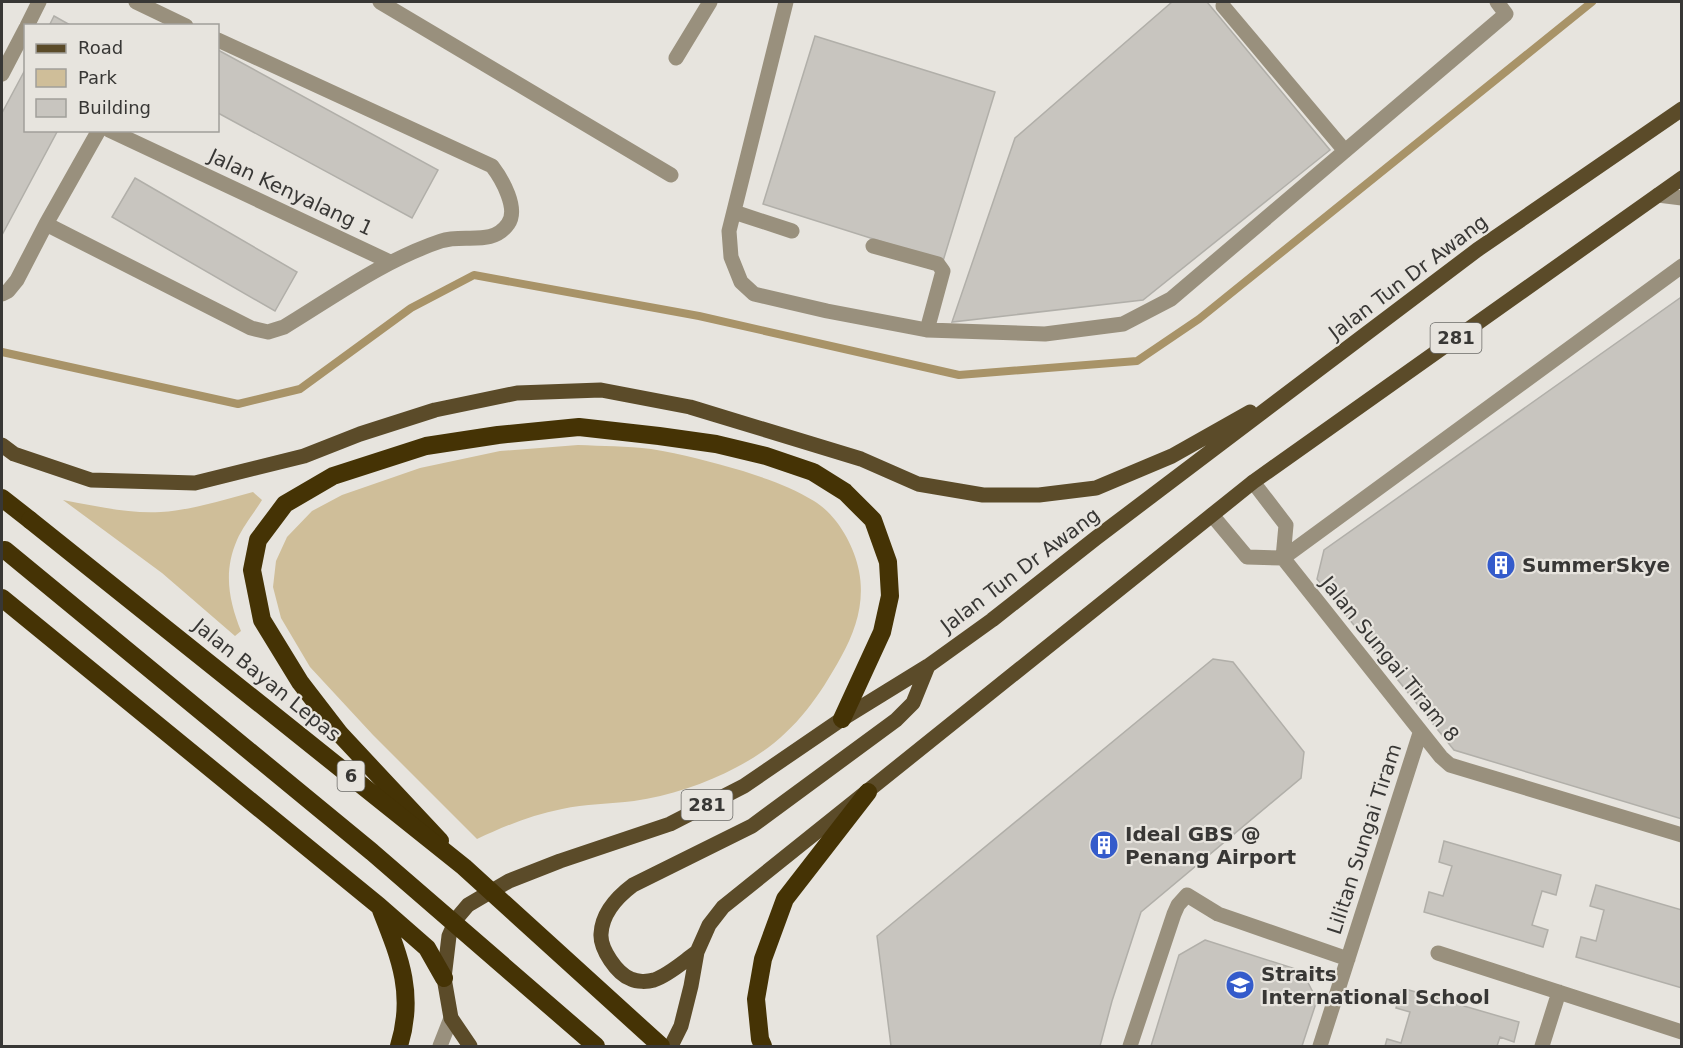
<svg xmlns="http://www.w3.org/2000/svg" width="1683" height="1048" viewBox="0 0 1683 1048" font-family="'DejaVu Sans',sans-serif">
<rect width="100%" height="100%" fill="#e7e4de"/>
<!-- green -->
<path fill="#cfbe99" d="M578,445C602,446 627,446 651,449C682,454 712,462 743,471C767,479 792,487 814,501C837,515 854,545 859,571C865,602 856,630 841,657C814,706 787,741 737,767C705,784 669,796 634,801C610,804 585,804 562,809C531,815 505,826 477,839L373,735L310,667L281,618L273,587L276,561L287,537L312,511L342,495L420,468L500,451Z
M253,492L262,500C254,513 243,526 237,540C223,572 229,601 241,631L235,636L162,573L63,500C95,506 129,514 161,512C192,510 223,500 253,492Z"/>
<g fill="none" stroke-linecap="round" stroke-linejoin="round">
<!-- stream -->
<path stroke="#a89368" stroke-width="8" d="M2,352L238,404L300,389L411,308L474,275L699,316L959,375L1137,361L1199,319L1592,2"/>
</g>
<!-- building -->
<path fill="#c8c5bf" stroke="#b1afa9" stroke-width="1.5" d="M1172,2H1207L1330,150L1143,300L952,322L1015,138Z
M54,16L72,26H49Z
M815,36L995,92L943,261L763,204Z
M218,50L438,170L412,218L218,113Z
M26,68V130H58L2,235V113Z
M135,178L297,272L275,311L112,217Z
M1680,298H1682V819L1454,750L1317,579L1324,550Z
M1213,659L1233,662L1304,752L1301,778L1141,912L1112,1001L1100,1046H891L877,936Z
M1444,841L1561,875L1556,895L1542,891L1532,925L1548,930L1543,947L1424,912L1429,892L1443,896L1452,866L1439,862Z
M1596,885L1682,910V988L1576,957L1581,937L1596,941L1604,910L1590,906Z
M1205,940L1302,971L1317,1000L1302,1046H1151L1179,955Z
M1402,988L1519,1022L1514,1042L1500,1037L1497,1046H1385L1387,1039L1401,1043L1410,1012L1396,1008Z"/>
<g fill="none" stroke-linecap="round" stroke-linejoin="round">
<!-- minor -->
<path stroke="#99907d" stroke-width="15" d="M136,2L186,26
M380,2L671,175
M786,2L729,231L731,257L741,282L754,294L827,311L927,330L1045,334L1123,324L1171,299L1506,14L1497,2
M1223,6L1345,151
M27,26L39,2
M676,58L710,2
M2,74L26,28
M109,130L390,262
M1658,195L1682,198
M734,212L792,231
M46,224L251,328L268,332L284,327C335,296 384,260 441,241C464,233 492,247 508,224C519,209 502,179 492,166L218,40
M873,246L938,264L943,271L927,330
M2,294L8,291L17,280L46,224L99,130
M1253,482L1286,525L1283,558L1441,757L1450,765L1682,835
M1212,515L1247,557L1283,558
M1283,558L1682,266
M1438,953L1682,1032
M440,1046L451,1018
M1130,1046L1174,914L1178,905L1187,895L1218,914L1348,959
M1320,1046L1420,733
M1542,1046L1559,992"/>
<!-- major -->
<path stroke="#5b4b29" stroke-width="15" d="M2,445L14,454L91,480L195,483L304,456L360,434L435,410L517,393L601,390L690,407L861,459L918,484L983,495H1039L1096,488L1172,456L1250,412
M697,952C684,961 669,975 654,980C647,982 637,982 631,979C617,974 600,949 601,934C602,913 617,897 633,885L752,826L896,720L913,703L928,666
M470,1046L451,1018L444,978L449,936L457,918L468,905L509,881L560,861L670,824L744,786L842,719L928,666L992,620L1096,538L1477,250L1682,109
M671,1046L681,1026L691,986L697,952L709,925L723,907L1253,482L1682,178"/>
<!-- highway -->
<path stroke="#453305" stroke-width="18" d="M2,498L30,520
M2,598L379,906L427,948L444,978
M440,841L340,734L300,682L262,620L252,570L258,540L285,504L333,476L426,446L498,435L579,427L659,436L716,444L766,456L813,472L845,492L873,520L888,562L890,596L882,632L842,719
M381,910C400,958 415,994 399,1046
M763,1046L760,1039L756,999L763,959L785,899L868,792"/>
<!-- highway-bridge -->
<path stroke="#453305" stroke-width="18" d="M30,520L464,867L661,1046
M5,550L372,852L596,1046"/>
</g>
<!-- icons -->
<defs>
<g id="building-disc" transform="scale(1.5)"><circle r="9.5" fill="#345bcb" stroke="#e7e4de"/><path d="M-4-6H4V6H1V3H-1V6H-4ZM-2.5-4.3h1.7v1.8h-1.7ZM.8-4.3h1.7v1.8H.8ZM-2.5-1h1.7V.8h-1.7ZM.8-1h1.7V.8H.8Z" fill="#fff"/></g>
<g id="school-disc" transform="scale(1.5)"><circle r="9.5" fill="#345bcb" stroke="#e7e4de"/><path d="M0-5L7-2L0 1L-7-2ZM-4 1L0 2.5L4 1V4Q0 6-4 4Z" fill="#fff"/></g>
</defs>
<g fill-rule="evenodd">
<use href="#building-disc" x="1501" y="565"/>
<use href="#building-disc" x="1104" y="845"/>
<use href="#school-disc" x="1240" y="985"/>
</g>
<g text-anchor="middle" stroke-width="4.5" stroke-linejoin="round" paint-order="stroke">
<!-- shield labels -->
<g fill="#e7e4de" stroke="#6c6b68" stroke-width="1.5">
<rect x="1430.5" y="323" width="51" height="30" rx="4.5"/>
<rect x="337.5" y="761" width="27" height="30" rx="4.5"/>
<rect x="681.5" y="790" width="51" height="30" rx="4.5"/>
</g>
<g font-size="18" font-weight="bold" fill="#383735">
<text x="1456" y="344">281</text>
<text x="351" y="782">6</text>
<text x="707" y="811">281</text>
</g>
<!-- street labels -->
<g font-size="20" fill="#383735" stroke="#e7e4de">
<text transform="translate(291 192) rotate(25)" y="7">Jalan Kenyalang 1</text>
<text transform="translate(1408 277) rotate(-37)" y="7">Jalan Tun Dr Awang</text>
<text transform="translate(1020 570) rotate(-37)" y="7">Jalan Tun Dr Awang</text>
<text transform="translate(1390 659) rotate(51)" y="7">Jalan Sungai Tiram 8</text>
<text transform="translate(267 680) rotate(39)" y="7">Jalan Bayan Lepas</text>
<text transform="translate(1364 839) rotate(-72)" y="7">Lilitan Sungai Tiram</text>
</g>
<!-- poi labels -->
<g font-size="20" font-weight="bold" fill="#383735" stroke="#e7e4de" text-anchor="start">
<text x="1522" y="572">SummerSkye</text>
<text x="1125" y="841">Ideal GBS @<tspan x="1125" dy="23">Penang Airport</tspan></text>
<text x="1261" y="981">Straits<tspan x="1261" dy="23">International School</tspan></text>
</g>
</g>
<!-- border -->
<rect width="1683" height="1048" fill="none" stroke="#383735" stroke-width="6"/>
<!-- legend -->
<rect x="24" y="24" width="195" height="108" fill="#e7e4de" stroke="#a19f9a" stroke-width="1.5"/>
<rect x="36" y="44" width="30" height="9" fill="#5b4b29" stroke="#a19f9a" stroke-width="1.5"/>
<text x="78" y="54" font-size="18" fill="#383735">Road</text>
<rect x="36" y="69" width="30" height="18" fill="#cfbe99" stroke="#a19f9a" stroke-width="1.5"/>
<text x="78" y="84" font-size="18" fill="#383735">Park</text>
<rect x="36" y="99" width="30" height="18" fill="#c8c5bf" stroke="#a19f9a" stroke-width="1.5"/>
<text x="78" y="114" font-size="18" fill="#383735">Building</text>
</svg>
